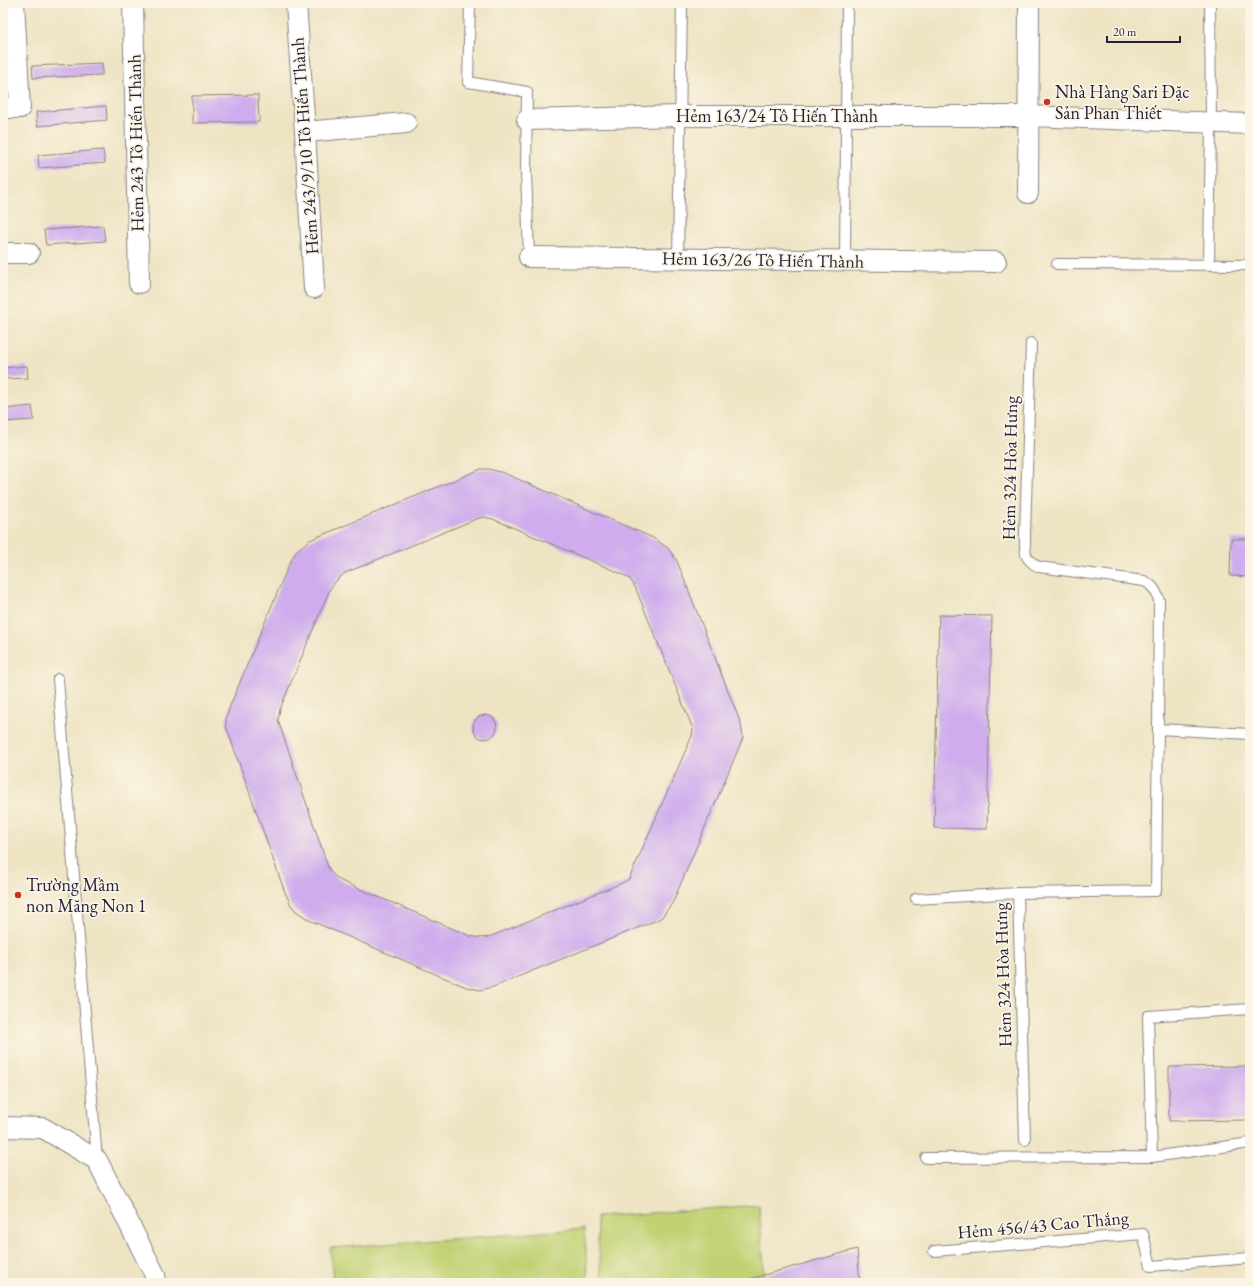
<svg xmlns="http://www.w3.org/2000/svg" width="1253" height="1286" viewBox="0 0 1253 1286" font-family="'EB Garamond',serif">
<rect width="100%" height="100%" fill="#fcf5e5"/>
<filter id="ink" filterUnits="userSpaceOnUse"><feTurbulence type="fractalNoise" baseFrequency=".025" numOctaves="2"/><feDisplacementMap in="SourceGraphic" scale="8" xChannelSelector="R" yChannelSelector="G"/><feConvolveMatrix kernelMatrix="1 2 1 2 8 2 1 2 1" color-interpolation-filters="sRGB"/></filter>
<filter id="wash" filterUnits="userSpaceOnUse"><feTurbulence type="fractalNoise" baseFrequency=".012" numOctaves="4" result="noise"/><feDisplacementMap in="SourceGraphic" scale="16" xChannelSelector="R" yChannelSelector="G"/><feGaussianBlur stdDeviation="0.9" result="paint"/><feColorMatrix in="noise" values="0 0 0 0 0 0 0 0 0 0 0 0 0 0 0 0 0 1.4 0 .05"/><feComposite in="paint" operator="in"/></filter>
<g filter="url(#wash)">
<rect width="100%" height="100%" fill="#eee4c4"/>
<!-- green -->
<path fill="#c1d173" stroke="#727a57" d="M759,1205L765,1283H602L596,1217Z
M584,1229L588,1283H333L330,1248Z"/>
<g id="blocks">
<!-- building -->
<path fill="#ceaced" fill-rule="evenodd" d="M102,63V75L33,78L32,66Z
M258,95L259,122L192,123V96Z
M106,106L107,120L37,126L36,112Z
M103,150L105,163L39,168L38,155Z
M103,226L105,241L46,245L44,230Z
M27,366L28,378L3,379V368Z
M32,406L34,420L3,422V409Z
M481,469H489L504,473L653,538L668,548L677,561L741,724L743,738L673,902L662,917L657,920L493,987L480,990L466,987L309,920L296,911L291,905L284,890L226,726V719L230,706L290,562L297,550L310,540ZM484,517L493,519L622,574L630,579L635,587L693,729L692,736L629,879L622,883L489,937L480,938L470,936L341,881L332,874L328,867L278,720L280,709L330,589L337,580L345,573L476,519Z
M1231,539H1250V577L1230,576Z
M939,615L992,616L987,829L934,828Z
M473 727a12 12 0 1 1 24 0a12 12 0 1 1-24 0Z
M1250,1066V1120L1169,1121V1067Z
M857,1249L860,1283H746V1280Z"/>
</g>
</g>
<g filter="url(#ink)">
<use href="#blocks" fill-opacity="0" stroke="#888380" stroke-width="1"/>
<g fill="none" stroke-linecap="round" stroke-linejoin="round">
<!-- lane casing -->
<g stroke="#888380" stroke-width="12">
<path id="lane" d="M470,3L468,82L527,92L526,172L529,257
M678,259L682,3
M845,261L847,3
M1057,264L1250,265
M1209,265L1211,123L1210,3
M1031,343L1025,535C1025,551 1023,559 1039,567L1144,581C1153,585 1156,591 1159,600L1158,729
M58,679L97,1160
M1018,893L1025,1140
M916,899L1018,893L1156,891L1158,729L1250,734
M1250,1009L1148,1016L1152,1157L1250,1143
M926,1158L1152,1157
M934,1251L1143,1234L1151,1266L1250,1258"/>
</g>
<!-- street casing -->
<g stroke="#888380" stroke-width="22">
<path id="street" d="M133,3L139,283
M296,3L305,132L314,288
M3,108H20L14,3
M527,120L680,116H1028L1250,124
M305,132L406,123
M1028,193L1029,3
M3,253H29
M529,257L996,262
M3,1127L43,1128L97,1160L155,1275L156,1283"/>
</g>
<!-- lane -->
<use href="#lane" stroke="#fff" stroke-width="10"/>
<!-- street -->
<use href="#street" stroke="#fff" stroke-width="20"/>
</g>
</g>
<!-- markers -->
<g fill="#c8321e" stroke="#fcf5e5" stroke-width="1.5">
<circle cx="1047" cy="102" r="4"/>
<circle cx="18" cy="895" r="4"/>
</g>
<g text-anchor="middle" stroke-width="3.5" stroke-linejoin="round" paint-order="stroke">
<!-- poi labels -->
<g font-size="18" fill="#22223b" stroke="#fcf5e5" text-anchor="start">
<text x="1055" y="98">Nhà Hàng Sari Đặc<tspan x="1055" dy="21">Sản Phan Thiết</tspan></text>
<text x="26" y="891">Trường Mầm<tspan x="26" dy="21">non Măng Non 1</tspan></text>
</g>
<!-- street labels -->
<g font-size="18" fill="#22223b" stroke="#fcf5e5">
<text x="777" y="122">Hẻm 163/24 Tô Hiến Thành</text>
<text transform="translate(136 143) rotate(-91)" y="6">Hẻm 243 Tô Hiến Thành</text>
<text transform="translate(305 146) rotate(-94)" y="6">Hẻm 243/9/10 Tô Hiến Thành</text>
<text transform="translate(763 260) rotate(1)" y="6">Hẻm 163/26 Tô Hiến Thành</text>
<text transform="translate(1010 468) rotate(-89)" y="6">Hẻm 324 Hòa Hưng</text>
<text transform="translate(1003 975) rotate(-92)" y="6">Hẻm 324 Hòa Hưng</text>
<text transform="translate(1043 1225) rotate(-5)" y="6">Hẻm 456/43 Cao Thắng</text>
</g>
</g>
<!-- margin -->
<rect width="1253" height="1286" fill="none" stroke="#fcf5e5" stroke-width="16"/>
<!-- scale -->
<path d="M1107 36v6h73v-6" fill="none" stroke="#22223b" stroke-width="2"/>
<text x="1113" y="36" font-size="12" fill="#22223b" stroke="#fcf5e5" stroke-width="3" paint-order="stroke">20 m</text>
</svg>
